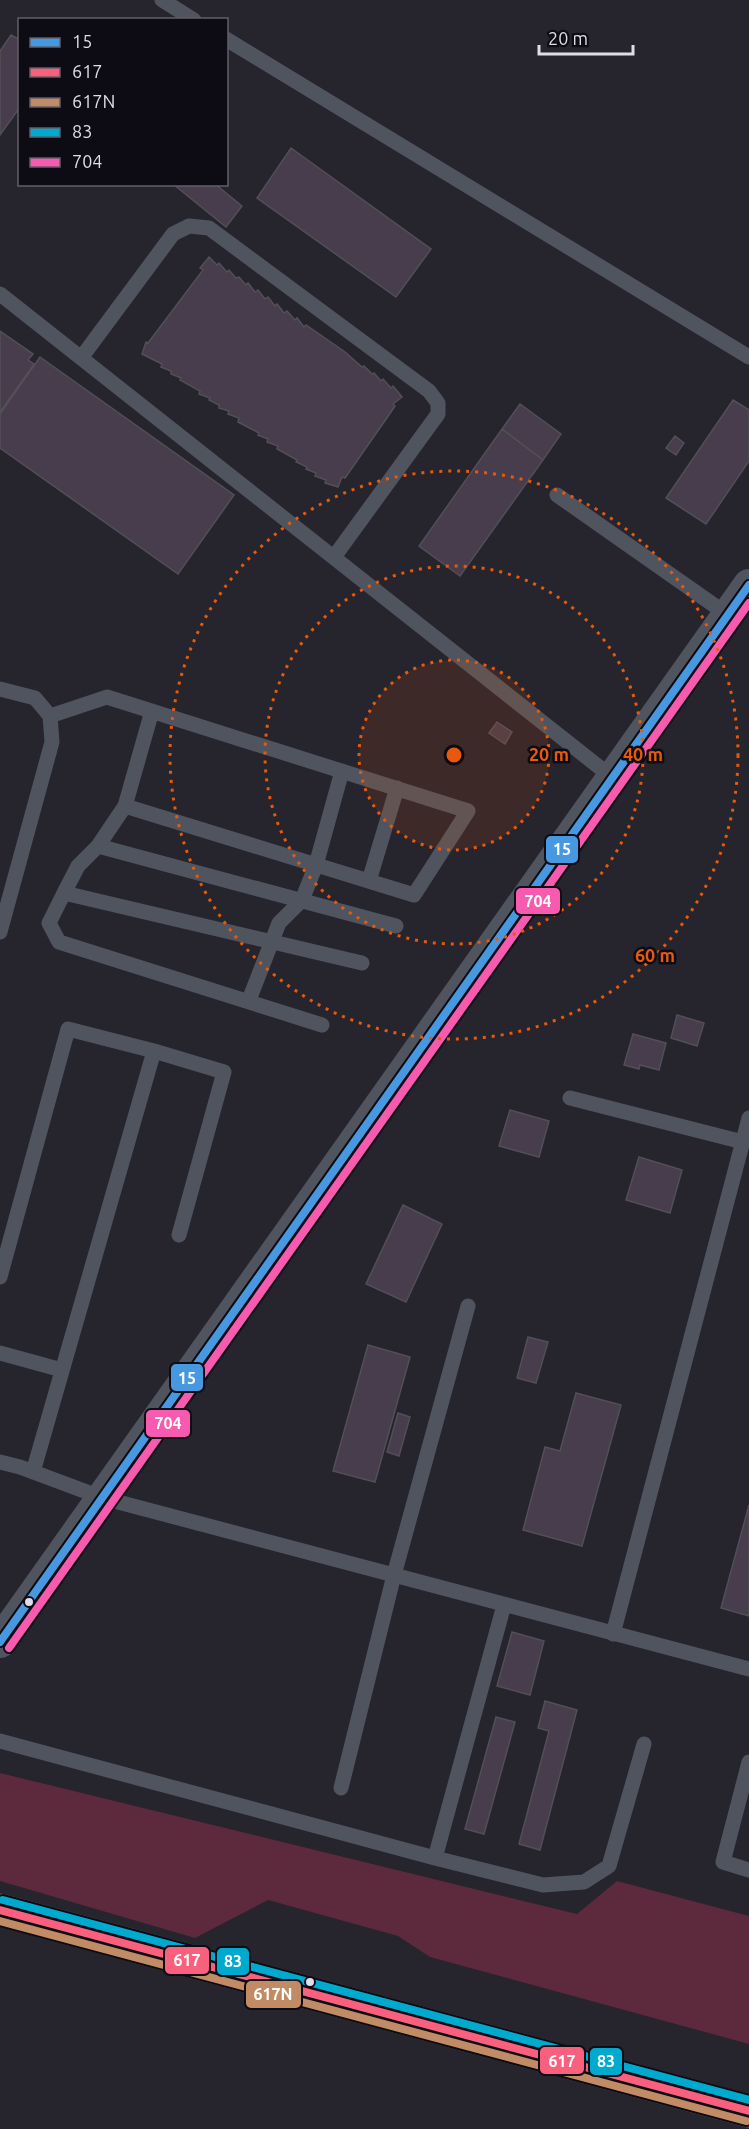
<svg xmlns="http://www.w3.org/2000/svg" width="749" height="2129" viewBox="0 0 749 2129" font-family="Ubuntu,sans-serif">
<rect width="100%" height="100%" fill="#26242d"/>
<!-- green -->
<path fill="#5c293d" d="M0,1773L577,1914L617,1881L749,1916V2044L430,1957L398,1936L268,1900L195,1938L0,1881Z"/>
<!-- building -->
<path fill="#473d4c" stroke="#534f56" stroke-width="1.5" d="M11,35L20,40V107L0,135V51Z
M291,148L431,249L396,297L257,198Z
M173,184H215L242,206L226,227Z
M209,257L217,265L219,263L227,272L229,270L236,278L239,277L246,285L248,283L255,292L258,290L265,299L268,297L275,306L277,304L284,313L287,311L295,320L297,318L304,327L306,325L345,352L362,367L364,366L372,374L374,373L381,381L383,379L391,388L393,386L402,397L393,404L395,406L391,412L345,478L342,477L338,487L325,483L326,480L315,476L316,473L306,469L307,467L296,462L297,460L277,449L278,446L267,442L268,439L258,435L259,433L238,422L239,418L228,414L229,411L219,408V405L209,400L210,398L199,394L200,391L180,380L181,378L171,374V371L161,367L162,364L142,354L146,342L148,343L203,270L200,268Z
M0,331L33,354L28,360L34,364L0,412Z
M40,357L234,495L178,574L0,448V414Z
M733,400L749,410V461L706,524L666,498Z
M520,404L561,434L543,460L502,429Z
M502,429L543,460L460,576L419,546Z
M675,436L684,443L676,455L666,448Z
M497,722L512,732L505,744L489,733Z
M677,1015L704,1023L697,1046L671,1038Z
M633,1034L666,1043L659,1070L640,1065L639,1069L624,1065Z
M510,1110L549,1121L539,1157L499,1146Z
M639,1157L682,1170L670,1213L626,1200Z
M403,1205L442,1224L406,1302L366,1284Z
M528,1337L548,1342L536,1383L517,1378Z
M368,1345L410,1357L375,1482L333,1471Z
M576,1393L621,1405L582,1546L523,1530L545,1447L560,1451Z
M398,1413L410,1417L399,1456L387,1452Z
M749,1505V1616L721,1608Z
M512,1632L544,1641L530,1695L497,1686Z
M545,1701L577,1710L540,1850L519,1844L549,1731L538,1728Z
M496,1717L515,1722L484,1834L465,1829Z"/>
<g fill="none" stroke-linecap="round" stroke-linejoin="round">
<!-- service -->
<path stroke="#50545e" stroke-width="15" d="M162,0L194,20
M226,39L749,357
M0,294L613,778
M81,358L173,234L189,226L209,228L429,391L438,403V414L334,557
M557,495L728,615
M0,689L35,698L50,716L52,742L0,932
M50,716L107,697L468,811L414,895L125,806L152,711
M125,806L98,846L396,926
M98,846L78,866L64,893L362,963
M369,881L397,788
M64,893L49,923L59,942L322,1025
M249,1000L279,923L302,900L316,865L342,771
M154,1051L224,1072L179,1235
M570,1098L743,1142
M0,1277L68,1029L154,1051L33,1472
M0,1353L62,1370
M0,1462L20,1467L103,1498L749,1669
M613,1634L749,1118
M0,1741L435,1858L504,1605
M749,1762L723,1862L749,1870
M341,1788L394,1575L468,1306
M435,1858L543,1885L584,1882L609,1866L644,1744"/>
<!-- minor -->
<path stroke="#50545e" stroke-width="32" d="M0,1642L749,585"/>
<!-- secondary -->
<path stroke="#5a606c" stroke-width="33" d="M0,1910L749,2111"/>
<!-- bus-1 casing -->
<g stroke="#0d0b13" stroke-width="12">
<path id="bus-1" d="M0,1642L749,585"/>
</g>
<!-- bus-2 casing -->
<g stroke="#0d0b13" stroke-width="12">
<path id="bus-2" d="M0,1910L749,2111"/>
</g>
<!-- bus-3 casing -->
<g stroke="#0d0b13" stroke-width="12">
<path id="bus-3" d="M0,1921L746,2121"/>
</g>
<!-- bus-4 casing -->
<g stroke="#0d0b13" stroke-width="12">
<path id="bus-4" d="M3,1900L749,2100"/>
</g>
<!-- bus-5 casing -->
<g stroke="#0d0b13" stroke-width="12">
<path id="bus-5" d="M9,1648L749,603"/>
</g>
<!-- bus-1 -->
<use href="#bus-1" stroke="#4699e1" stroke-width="8"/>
<!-- bus-2 -->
<use href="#bus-2" stroke="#f8607d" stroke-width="8"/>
<!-- bus-3 -->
<use href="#bus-3" stroke="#c18c65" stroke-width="8"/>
<!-- bus-4 -->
<use href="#bus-4" stroke="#00a9ce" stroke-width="8"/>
<!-- bus-5 -->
<use href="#bus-5" stroke="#f75aaf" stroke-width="8"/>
</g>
<!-- distance rings -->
<circle cx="454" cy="755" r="95" fill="#e8590c" fill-opacity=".12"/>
<g fill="none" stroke="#e8590c" stroke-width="3" stroke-dasharray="3 6">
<circle cx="454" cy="755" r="95"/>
<circle cx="454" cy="755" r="189"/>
<circle cx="454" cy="755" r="284"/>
</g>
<!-- markers -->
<g fill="#dfdde9" stroke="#0d0b13" stroke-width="2">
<circle cx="29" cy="1602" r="5"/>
<circle cx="310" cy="1982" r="5"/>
</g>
<circle cx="454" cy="755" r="9" fill="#e8590c" stroke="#0d0b13" stroke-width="3"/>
<g font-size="18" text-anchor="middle" font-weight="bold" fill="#e8590c" stroke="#0d0b13" stroke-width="5" stroke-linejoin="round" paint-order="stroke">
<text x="549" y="761">20 m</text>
<text x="643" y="761">40 m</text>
<text x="655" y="962">60 m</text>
</g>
<g stroke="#0d0b13" stroke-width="2">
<rect x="545" y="835" width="34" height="29" rx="6" fill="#4699e1"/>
<rect x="515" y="887" width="46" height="28" rx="6" fill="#f75aaf"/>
<rect x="170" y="1363" width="34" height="29" rx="6" fill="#4699e1"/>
<rect x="145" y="1409" width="46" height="29" rx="6" fill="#f75aaf"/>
<rect x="164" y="1946" width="46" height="29" rx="6" fill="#f8607d"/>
<rect x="216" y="1947" width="34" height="29" rx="6" fill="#00a9ce"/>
<rect x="245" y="1980" width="57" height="29" rx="6" fill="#c18c65"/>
<rect x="539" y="2046" width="46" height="29" rx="6" fill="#f8607d"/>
<rect x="589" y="2047" width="34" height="29" rx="6" fill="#00a9ce"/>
</g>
<g font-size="16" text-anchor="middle" font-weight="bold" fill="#fff">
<text x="562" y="855">15</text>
<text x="538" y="907">704</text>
<text x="187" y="1384">15</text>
<text x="168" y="1429">704</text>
<text x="187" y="1966">617</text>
<text x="233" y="1967">83</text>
<text x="273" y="2000">617N</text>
<text x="562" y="2067">617</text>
<text x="606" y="2067">83</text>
</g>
<!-- legend -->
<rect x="18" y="18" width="210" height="168" fill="#0d0b13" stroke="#615f69" stroke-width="1.5"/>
<rect x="30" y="38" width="30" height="9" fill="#4699e1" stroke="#615f69" stroke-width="1.5"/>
<text x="72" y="48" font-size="18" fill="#dfdde9">15</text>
<rect x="30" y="68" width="30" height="9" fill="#f8607d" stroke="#615f69" stroke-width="1.5"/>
<text x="72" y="78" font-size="18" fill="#dfdde9">617</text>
<rect x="30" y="98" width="30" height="9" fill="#c18c65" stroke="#615f69" stroke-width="1.5"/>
<text x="72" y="108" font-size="18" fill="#dfdde9">617N</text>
<rect x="30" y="128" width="30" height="9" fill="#00a9ce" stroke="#615f69" stroke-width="1.5"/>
<text x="72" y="138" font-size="18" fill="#dfdde9">83</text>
<rect x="30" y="158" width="30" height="9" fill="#f75aaf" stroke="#615f69" stroke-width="1.5"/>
<text x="72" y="168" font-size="18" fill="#dfdde9">704</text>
<!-- scale -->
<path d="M539 45v9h94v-9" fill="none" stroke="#dfdde9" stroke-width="3"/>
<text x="548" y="45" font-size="18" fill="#dfdde9" stroke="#0d0b13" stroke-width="4.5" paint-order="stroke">20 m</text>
</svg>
